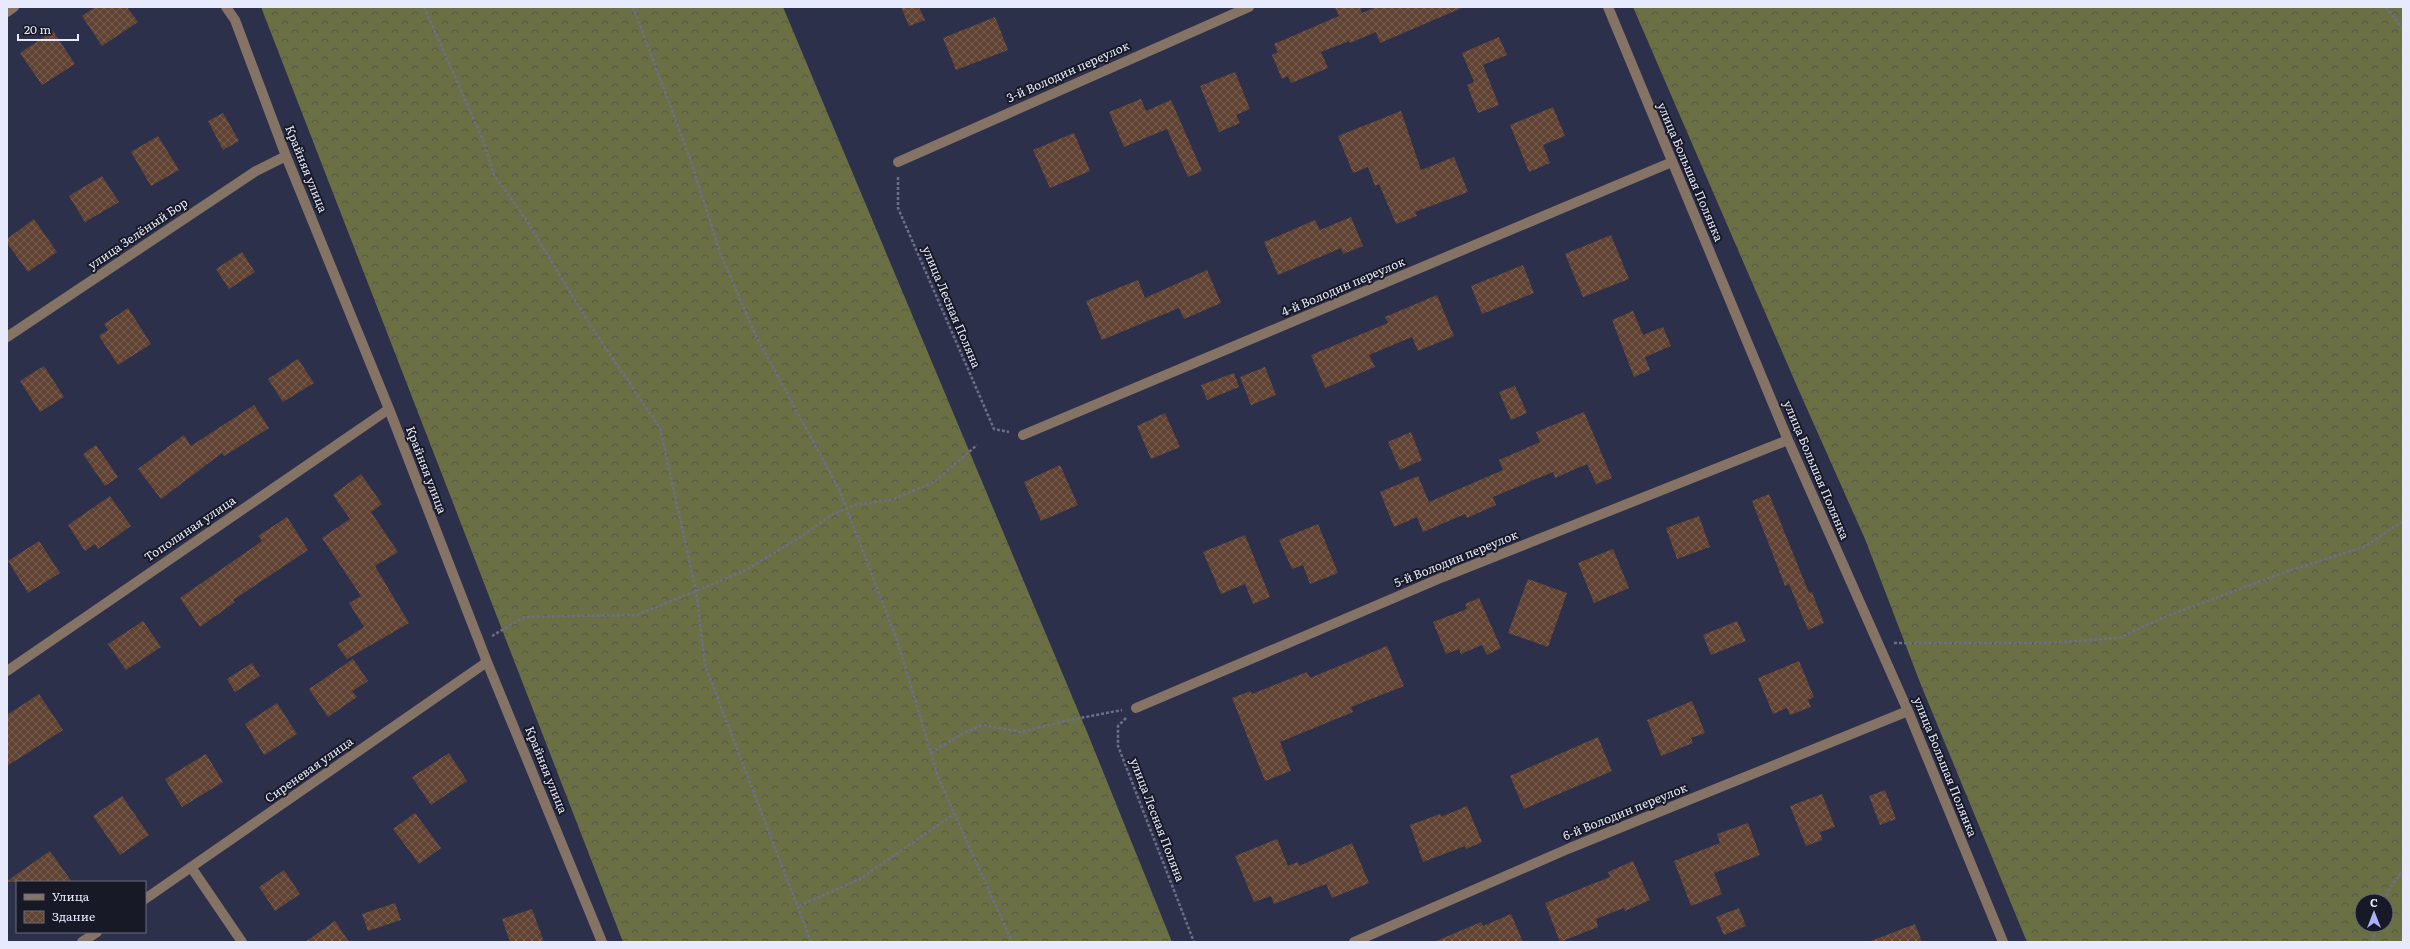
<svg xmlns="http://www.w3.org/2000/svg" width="2410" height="949" viewBox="0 0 2410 949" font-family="Literata,serif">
<defs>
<pattern id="forest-crowns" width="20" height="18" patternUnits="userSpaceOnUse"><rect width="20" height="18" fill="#6a7044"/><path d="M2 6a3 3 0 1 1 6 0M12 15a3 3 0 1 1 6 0" fill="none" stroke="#565948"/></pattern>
<pattern id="building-cross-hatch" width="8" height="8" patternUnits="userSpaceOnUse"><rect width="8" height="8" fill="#614334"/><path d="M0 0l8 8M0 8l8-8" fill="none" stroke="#785e52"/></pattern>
</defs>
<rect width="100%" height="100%" fill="#2d304b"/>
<!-- forest -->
<path fill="url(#forest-crowns)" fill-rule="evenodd" d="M261,7H783L1087,732L1172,942H623Z
M1633,7H2403V942H2027L1921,685L1865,539L1796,384ZM2362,901H2386V925H2362Z"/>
<!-- building -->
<path fill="url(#building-cross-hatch)" d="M95,7H127L138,22L102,46L82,16Z
M901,7H919L925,20L909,26Z
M1335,7H1360L1362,13L1376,7H1464L1380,43L1376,32L1350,43L1349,41L1321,52L1328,68L1291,83L1288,76L1282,79L1272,55L1278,52L1274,44L1339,16Z
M995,17L1008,50L956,70L943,38Z
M53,31L75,64L42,85L20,53Z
M1499,37L1507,55L1483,65L1499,105L1478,113L1467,85L1474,82L1462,53Z
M1235,72L1250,109L1236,115L1240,123L1219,132L1200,86Z
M1141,99L1146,111L1171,100L1202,171L1188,177L1167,129L1124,147L1109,112Z
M1553,107L1565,136L1543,145L1550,163L1529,172L1510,125Z
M1401,111L1421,170L1454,157L1468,192L1415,212L1417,216L1396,224L1379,184L1375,186L1368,167L1353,173L1338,136Z
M223,113L239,141L223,150L208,121Z
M1074,133L1090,171L1050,188L1033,150Z
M158,136L179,170L151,186L131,152Z
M102,176L119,202L85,222L69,196Z
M1351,217L1363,246L1343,254L1341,248L1278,275L1264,242L1315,220L1320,230Z
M34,219L57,252L28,272L7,243V239Z
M1611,235L1629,279L1583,297L1565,254Z
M242,252L255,272L229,289L216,269Z
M1523,265L1534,293L1482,314L1471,286Z
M1207,270L1221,303L1184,319L1179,308L1102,340L1086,301L1138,280L1145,298Z
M1437,295L1454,336L1418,351L1412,337L1369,355L1375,367L1325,388L1311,355L1388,323L1385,317Z
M128,308L151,344L118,365L99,336L108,330L104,324Z
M1633,311L1643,335L1663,327L1671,346L1645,357L1650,370L1634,377L1612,320Z
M298,359L314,383L283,402L268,379Z
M44,366L64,397L40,412L20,381Z
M1265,367L1276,395L1251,405L1240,377Z
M1234,373L1239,387L1207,400L1201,385Z
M1515,386L1527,413L1511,420L1499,392Z
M254,405L269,428L224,456L222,453L161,499L138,469L184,435L191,446Z
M1584,412L1612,478L1596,484L1587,464L1555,478L1553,472L1493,497L1496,505L1467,518L1465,514L1423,532L1417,517L1394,527L1380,492L1418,476L1429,502L1503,470L1499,460L1540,442L1536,432Z
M1165,413L1180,447L1151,459L1137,426Z
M1411,432L1422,460L1400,470L1388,442Z
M96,445L118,477L105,486L83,454Z
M1060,465L1078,505L1041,521L1024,482Z
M361,474L382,504L371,512L398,552L375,566L409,623L347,659L337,645L364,627L349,603L361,596L322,538L350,519L333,495Z
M1769,494L1809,593L1812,592L1824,623L1808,630L1789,584L1785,586L1752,501Z
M110,496L131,526L98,549L95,544L85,551L68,525Z
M1699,516L1710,547L1677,559L1666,528Z
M287,517L308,550L233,600L235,602L200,627L180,598L262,541L258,536Z
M1318,524L1338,573L1310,584L1303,565L1292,569L1279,540Z
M1245,535L1270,597L1253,604L1245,584L1221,594L1203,552Z
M39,541L60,573L28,593L8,561Z
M1613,549L1629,588L1594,603L1578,563Z
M1528,579L1567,593L1548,647L1508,633Z
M1479,598L1501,648L1487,655L1482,645L1461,654L1459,649L1446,654L1433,622L1467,609L1465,604Z
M143,621L161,647L126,670L108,644Z
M1737,621L1746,641L1711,655L1703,635Z
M1387,646L1404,686L1351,707L1353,712L1280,742L1291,771L1265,781L1232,698L1251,691L1252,694L1307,672L1310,678Z
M353,659L368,681L352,691L357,697L328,717L309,689Z
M1799,661L1814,697L1808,700L1811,707L1790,715L1787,708L1773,714L1758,678Z
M252,663L260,676L235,692L227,679Z
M39,694L63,730L7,766V715Z
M1692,701L1705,733L1691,738L1693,743L1661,756L1647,720Z
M277,703L297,734L264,755L245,724Z
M1598,737L1612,771L1524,809L1510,776Z
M449,753L467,781L431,805L412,777Z
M206,754L223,782L182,807L165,779Z
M1885,790L1896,819L1880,825L1869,796Z
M1822,794L1835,827L1820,832L1822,840L1806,846L1790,806Z
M122,796L149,835L120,855L93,816Z
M1467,806L1482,842L1466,849L1465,846L1423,862L1410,825L1440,814L1441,817Z
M415,813L441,848L419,864L393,829Z
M1748,823L1760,855L1714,873L1722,894L1691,906L1674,861L1720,843L1717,834Z
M1277,839L1288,866L1298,862L1299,866L1352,843L1369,883L1332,898L1326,884L1274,904L1271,896L1254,902L1235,856Z
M50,851L72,882H7V881Z
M1633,861L1650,900L1625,911L1624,908L1596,919L1598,927L1560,942L1545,903L1610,877L1608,872Z
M284,870L300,894L275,911L259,887Z
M395,903L401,920L368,931L362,914Z
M1739,908L1746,926L1724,935L1716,917Z
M532,909L544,942H510L502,919Z
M1511,914L1523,942H1434L1481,922L1483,926Z
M335,921L349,942H305Z
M1915,924L1922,942H1871V941Z"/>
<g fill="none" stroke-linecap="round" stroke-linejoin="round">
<!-- path -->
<path stroke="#6c6f87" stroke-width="2.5" stroke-dasharray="3 2" stroke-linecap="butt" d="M424,7L483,140L494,175L525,218L590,325L660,428L696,591L705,665L811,942
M633,7L691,161L719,250L755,334L839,489L897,640L938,777L1012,942
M2386,7L2403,29
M898,177V208L994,429L1009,432
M492,636L524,617L637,615L696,591L748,569L805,534L831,515L854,505L891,500L934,482L977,445
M1894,643H2046L2119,638L2162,618L2288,571L2364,547L2403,521
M1126,718L1118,726V746L1194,942
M931,753L965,732L983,725L1021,732L1070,720L1122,710
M2385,901L2389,889L2403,870
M799,906L860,879L954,814
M2372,942L2378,925"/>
<!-- minor -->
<path stroke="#857366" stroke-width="10" d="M226,7L235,20L286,156L389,409L487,662L602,942
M1608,7L1788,440L1908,711L2003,942
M7,12L14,7
M898,162L1249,7
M7,337L256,171L286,156
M1023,435L1672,162
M7,671L389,409
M1136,708L1443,577L1788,440
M191,867L242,942
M145,899L487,662
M82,942L97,932
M1354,942L1570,848L1908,711"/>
</g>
<g text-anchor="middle" stroke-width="4" stroke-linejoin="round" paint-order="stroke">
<!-- street labels -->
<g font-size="12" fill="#e7eafc" stroke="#181926">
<text transform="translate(1068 72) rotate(-24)" y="4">3-й Володин переулок</text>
<text transform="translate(306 169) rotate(68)" y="4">Крайняя улица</text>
<text transform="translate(1690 172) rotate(67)" y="4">улица Большая Полянка</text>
<text transform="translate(138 234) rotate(-34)" y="4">улица Зелёный Бор</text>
<text transform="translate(1343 287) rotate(-23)" y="4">4-й Володин переулок</text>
<text transform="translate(951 307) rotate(67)" y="4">улица Лесная Поляна</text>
<text transform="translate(426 470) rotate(69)" y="4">Крайняя улица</text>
<text transform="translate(1816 470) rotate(67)" y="4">улица Большая Полянка</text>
<text transform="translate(190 529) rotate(-34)" y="4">Тополиная улица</text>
<text transform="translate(1456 559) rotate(-22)" y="4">5-й Володин переулок</text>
<text transform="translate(1945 767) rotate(68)" y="4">улица Большая Полянка</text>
<text transform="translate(309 770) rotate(-35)" y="4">Сиреневая улица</text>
<text transform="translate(546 770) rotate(68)" y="4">Крайняя улица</text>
<text transform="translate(1625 812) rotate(-22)" y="4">6-й Володин переулок</text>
<text transform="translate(1157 820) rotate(69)" y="4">улица Лесная Поляна</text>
</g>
</g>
<!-- border -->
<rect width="2410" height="949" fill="none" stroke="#e7eafc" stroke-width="16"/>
<!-- legend -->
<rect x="16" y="881" width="130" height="52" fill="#181926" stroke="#6b6d7c"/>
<rect x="24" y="894" width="20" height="6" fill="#857366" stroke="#6b6d7c"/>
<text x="52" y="901" font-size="12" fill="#e7eafc">Улица</text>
<rect x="24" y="911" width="20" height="12" fill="url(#building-cross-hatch)" stroke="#6b6d7c"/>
<text x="52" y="921" font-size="12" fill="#e7eafc">Здание</text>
<!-- north arrow -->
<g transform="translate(2374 913)"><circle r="19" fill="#181926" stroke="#6b6d7c"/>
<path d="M0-3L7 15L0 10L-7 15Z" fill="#adaffb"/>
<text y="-6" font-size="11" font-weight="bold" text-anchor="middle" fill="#e7eafc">С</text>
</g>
<!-- scale -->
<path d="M18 34v6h60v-6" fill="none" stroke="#e7eafc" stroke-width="2"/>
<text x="24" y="34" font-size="12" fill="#e7eafc" stroke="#181926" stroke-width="3" paint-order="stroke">20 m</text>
</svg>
